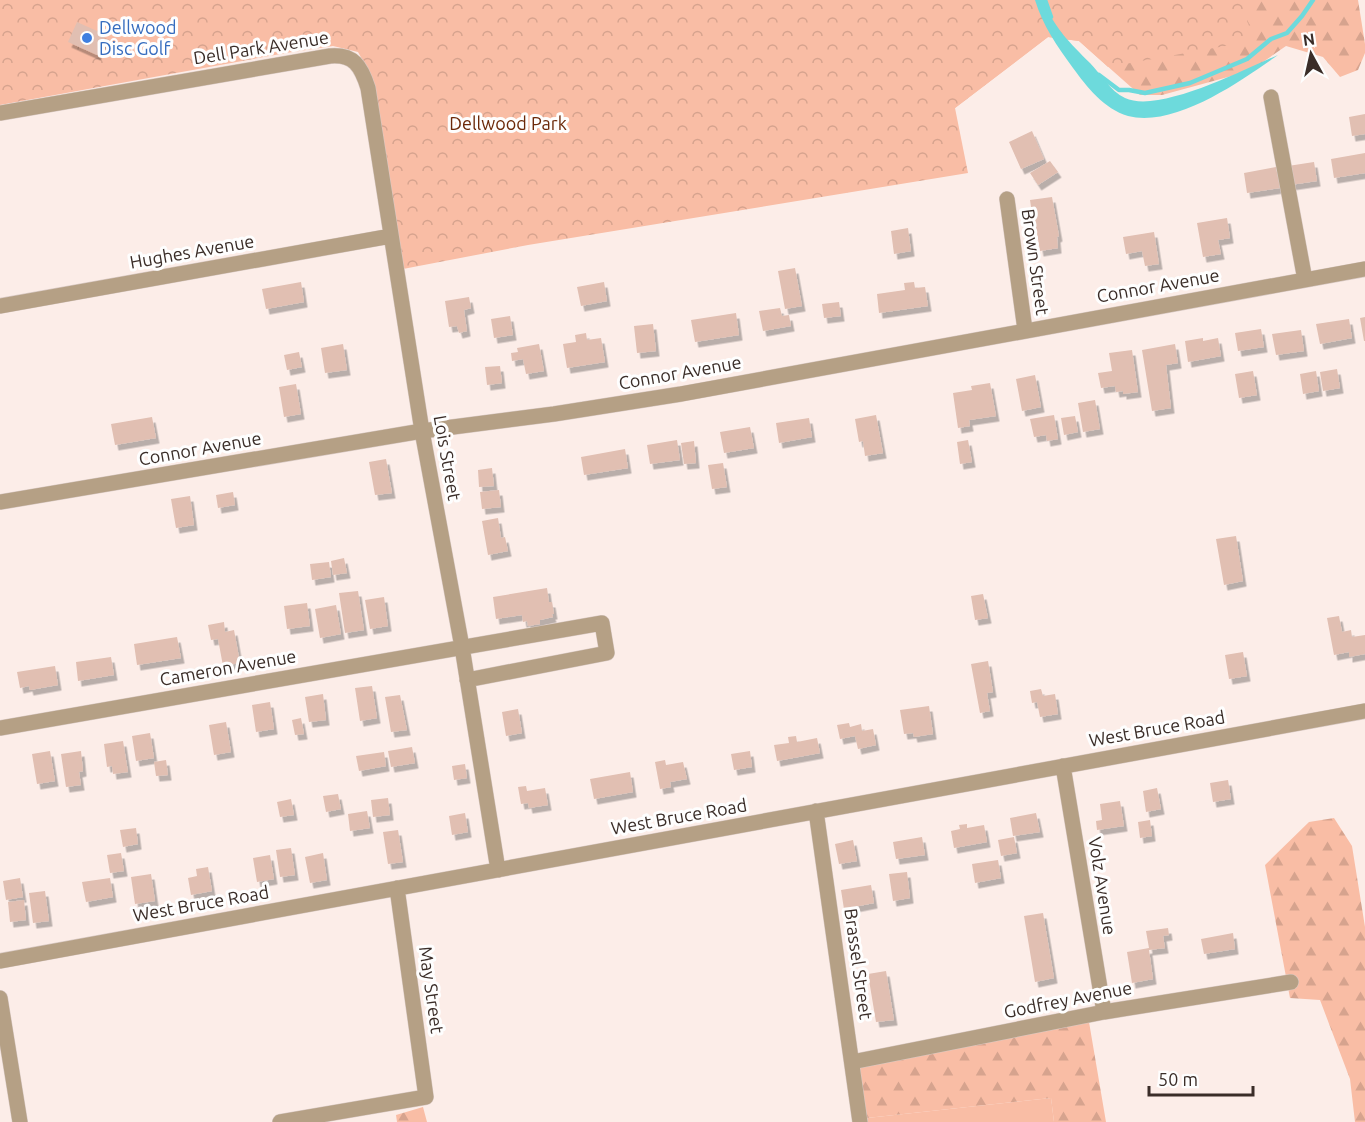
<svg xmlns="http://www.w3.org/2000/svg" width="1365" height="1122" viewBox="0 0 1365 1122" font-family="Ubuntu,sans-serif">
<defs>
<pattern id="forest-firs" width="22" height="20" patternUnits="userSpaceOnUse" patternTransform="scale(1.5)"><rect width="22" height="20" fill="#f9bda5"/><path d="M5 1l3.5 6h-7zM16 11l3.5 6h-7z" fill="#d6a38e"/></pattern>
<pattern id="park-crowns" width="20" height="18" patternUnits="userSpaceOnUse" patternTransform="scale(1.5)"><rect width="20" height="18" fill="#f9bda5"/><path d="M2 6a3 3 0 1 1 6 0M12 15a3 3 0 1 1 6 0" fill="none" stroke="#d6a38e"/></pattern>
<filter id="shadow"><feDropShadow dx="3.5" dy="5.5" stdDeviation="0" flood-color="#0004"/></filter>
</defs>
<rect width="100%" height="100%" fill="#fcede8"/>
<!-- grass -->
<path fill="#f9bda5" d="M1051,1098L1054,1122H868L867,1118Z"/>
<!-- forest -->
<path fill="url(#forest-firs)" d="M937,0H1358L1365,44V53L1358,70L1340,77L1323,57L1286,46L1250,71L1162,95H1140L1079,41L1048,37L955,108Z
M1334,818L1352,846L1365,927V1122H1355L1350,1079L1320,1000L1290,998L1265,865L1309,822Z
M1089,1022L1106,1122H1054L1051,1098L867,1118L859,1065Z
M423,1107L427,1122H397L396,1115Z"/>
<!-- park -->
<path fill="url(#park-crowns)" d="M0,0H1242L1253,41L1108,67L1079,41L1048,37L955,108L968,173L528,245L403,269L373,79L358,52L333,46L286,53L0,105Z"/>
<!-- water -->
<path fill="#6ddadc" d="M1035,0H1044C1052,26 1071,44 1090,63C1101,74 1110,91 1125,98C1159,114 1245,69 1278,55C1241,81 1175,128 1128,116C1104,109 1087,87 1073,68C1057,46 1043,26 1035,0Z"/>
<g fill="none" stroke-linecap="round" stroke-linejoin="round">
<!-- stream -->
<path stroke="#6ddadc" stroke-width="4.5" d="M1045,0L1051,17
M1099,75L1119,90H1129L1145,93L1190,83L1247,59L1271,39L1287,33L1302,16L1313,0"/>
</g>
<!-- building -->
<path fill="#e1bfb2" filter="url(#shadow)" d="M77,22L106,35L97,55L68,42Z
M1365,114V134L1352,136L1349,117Z
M1032,131L1044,159L1021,169L1009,142Z
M1365,153V173L1334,178L1331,159Z
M1050,161L1058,172L1038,185L1030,173Z
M1314,162L1317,181L1290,185L1288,166Z
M1276,167L1280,188L1247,193L1244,173Z
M1052,197L1059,236L1057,237L1058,248L1040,251L1036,227H1034L1030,200Z
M1227,218L1230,238L1218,240L1221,254L1203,257L1197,223Z
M908,228L911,251L894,254L891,231Z
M1154,232L1159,264L1145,266L1142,251L1126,254L1123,237Z
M795,268L802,306L785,309L778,271Z
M301,282L304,302L266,309L262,289Z
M604,282L607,301L581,306L577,287Z
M914,282L915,288L925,287L928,306L879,313L877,294L905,290L904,283Z
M469,297L471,308L464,310L467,331L459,333L457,326L449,327L445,301Z
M839,302L841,316L824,318L822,304Z
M780,308L782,316L789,315L791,326L763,331L759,311Z
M736,313L739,335L695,342L691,320Z
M510,316L513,335L494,338L491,319Z
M1365,317V341H1364L1360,318Z
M1349,319L1352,338L1320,344L1316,324Z
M653,324L656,351L637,353L634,326Z
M1261,329L1264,347L1238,351L1235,333Z
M1301,330L1304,351L1276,355L1272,334Z
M586,333L587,340L601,338L605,362L567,368L563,344L576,342L575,335Z
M1203,338V341L1218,338L1221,356L1188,362L1185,341Z
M343,344L347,370L325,373L321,348Z
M539,344L544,371L526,374L523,359L512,361L511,353L518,352L517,348Z
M1175,344L1178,363L1166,365L1171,408L1152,411L1142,350Z
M1132,350L1138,392L1123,394V391L1116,392L1115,386L1101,388L1098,373L1112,371L1109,353Z
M299,352L302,367L287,370L284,355Z
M500,366L502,383L487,385L485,367Z
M1337,369L1340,388L1323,391L1320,372Z
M1253,371L1257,395L1239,398L1235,374Z
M1316,371L1319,391L1303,394L1300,374Z
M1035,375L1041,407L1022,411L1016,379Z
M990,383L996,416L969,420L970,426L958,428L953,393L972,390L971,386Z
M296,384L301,414L284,417L279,387Z
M1095,400L1100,429L1083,432L1078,403Z
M876,415L883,453L865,456L863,441L859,442L855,419Z
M1054,415L1058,439L1047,441L1046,435L1034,437L1030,419Z
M1075,416L1078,432L1064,435L1061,418Z
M152,417L156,438L115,445L111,424Z
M809,418L812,437L779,443L776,423Z
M750,427L754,448L724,453L720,432Z
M677,440L680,460L650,464L647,445Z
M968,440L972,462L960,464L957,442Z
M694,441L696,463L684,464L681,443Z
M625,449L628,468L584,475L581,457Z
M386,459L392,493L375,495L369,462Z
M723,463L727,487L712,489L708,465Z
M492,468L494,486L479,487L478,470Z
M499,490L501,507L482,509L480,492Z
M233,492L235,505L218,508L216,495Z
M190,496L194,525L176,528L171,499Z
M498,518L501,538L505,537L508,551L488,555L482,521Z
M1236,536L1243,581L1224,585L1216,539Z
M344,558L347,573L333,575L331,561Z
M329,562L331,577L312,580L310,564Z
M547,588L549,602H552L554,614H552L553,617L540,620V624L528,626L527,621L523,622L522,615L496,619L493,597Z
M358,591L364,630L345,633L339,593Z
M983,594L988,618L975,620L971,596Z
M384,597L388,626L370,629L365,600Z
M307,603L310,626L287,629L284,606Z
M336,605L341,634L320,638L315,609Z
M1339,616L1342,632L1351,630L1352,637L1365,635V654L1349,657V652L1334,655L1327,618Z
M224,622L225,632L234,630L240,663L223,666L218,639L211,640L208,625Z
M177,637L181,658L137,665L134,644Z
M1243,652L1247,676L1229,679L1225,655Z
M111,657L114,675L78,681L76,662Z
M988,661L993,692L987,693L990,711L980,713L971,664Z
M55,666L58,685L30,690L29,686L20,688L17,672Z
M372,686L377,718L360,721L355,688Z
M1041,689L1043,696L1055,694L1058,714L1040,717L1037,702L1032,703L1030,691Z
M323,694L326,720L309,722L305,697Z
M400,695L407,730L391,732L385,697Z
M270,702L274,729L256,732L252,705Z
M929,706L933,734L914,737L913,733L904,734L900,710Z
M518,709L522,733L506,736L502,712Z
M301,718L304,734L295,735L292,720Z
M226,722L231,752L214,755L209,725Z
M849,723L850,727L861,724L862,731L873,729L876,745L858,749L855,736L840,739L837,725Z
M150,733L154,758L136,761L132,736Z
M796,736L797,742L817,738L820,753L777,761L774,745L789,743L788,737Z
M123,741L128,772L113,774L112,766L107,767L104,744Z
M412,747L415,763L391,767L388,751Z
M50,751L55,781L37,784L32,754Z
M81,751L83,771L79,772L81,785L66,787L61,754Z
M750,751L752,767L734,770L731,754Z
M384,752L386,766L359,771L356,756Z
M166,760L168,775L156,776L154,762Z
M665,760L666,765L683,762L687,779L670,782L671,787L660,789L655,762Z
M465,764L467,778L454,780L452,766Z
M630,772L633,792L594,799L590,779Z
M1228,780L1231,799L1213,802L1210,783Z
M526,786L527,791L545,788L548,805L529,808L528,803L521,804L518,787Z
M1157,788L1161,809L1146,812L1143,791Z
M338,794L341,809L326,812L323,796Z
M388,798L390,815L373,817L371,800Z
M291,799L294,815L280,817L277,802Z
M1120,801L1124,826L1097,830L1096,821L1102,820L1100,804Z
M367,811L370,828L350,831L348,814Z
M465,813L468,832L452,835L449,816Z
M1036,813L1040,832L1013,836L1010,818Z
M1150,820L1152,836L1140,838L1138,822Z
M967,824V828L984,825L987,842L954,848L951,831L960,829L959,825Z
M136,828L138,844L123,847L120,830Z
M398,830L403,862L388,864L383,832Z
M922,837L925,855L896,859L893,842Z
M1014,837L1017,853L1001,856L998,840Z
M853,840L857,861L839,864L835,844Z
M291,848L295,875L280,877L276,850Z
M121,853L124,871L110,873L107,855Z
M323,853L327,880L310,883L305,857Z
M270,855L274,879L257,882L253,858Z
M998,860L1001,878L975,883L972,864Z
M208,867L212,891L191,895L188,878L197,876L196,869Z
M907,872L910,898L893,901L889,874Z
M151,874L155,901L135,904L131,877Z
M20,878L23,897L6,900L3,881Z
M110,878L113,897L86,902L82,882Z
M871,885L874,903L844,909L841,890Z
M45,891L49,921L33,923L29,893Z
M24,900L26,920L10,922L8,902Z
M1043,913L1054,978L1035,982L1024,916Z
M1168,928L1169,935L1163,936L1165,948L1149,950L1153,979L1132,983L1127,952L1149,948L1146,931Z
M1233,933L1235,949L1204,954L1201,939Z
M886,971L894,1020L876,1022L868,974Z"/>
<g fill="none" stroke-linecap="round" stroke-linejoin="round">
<!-- minor casing -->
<g stroke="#d9cac5" stroke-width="16">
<path id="minor" d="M1271,97L1305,280
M0,113L330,56C354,54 361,66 368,88L422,431L462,647L498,870
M1007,199L1025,330
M0,306L391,236
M0,502L422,431L554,414L681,394L1365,269
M0,728L602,623L607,653L467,680
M1063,766L1104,1012
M816,811L860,1122
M0,961L1365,711
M0,998L20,1122
M852,1062L1104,1012L1291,982
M280,1122L426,1097L397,888"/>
</g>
<!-- minor -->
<use href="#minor" stroke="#b5a085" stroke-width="15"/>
</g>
<!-- markers -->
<circle fill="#3f7fe0" stroke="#fefefe" stroke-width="2" cx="87" cy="38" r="6"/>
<g text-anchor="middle" stroke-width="6" stroke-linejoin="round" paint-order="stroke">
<!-- shop labels -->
<g font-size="18" fill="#366cbe" stroke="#fefefe" text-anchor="start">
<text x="99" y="34">Dellwood<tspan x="99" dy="21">Disc Golf</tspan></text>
</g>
<!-- street labels -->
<g font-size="18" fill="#3a2d28" stroke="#fefefe">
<text transform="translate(261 48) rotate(-9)" y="6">Dell Park Avenue</text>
<text transform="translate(192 252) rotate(-10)" y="6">Hughes Avenue</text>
<text transform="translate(1035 262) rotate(82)" y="6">Brown Street</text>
<text transform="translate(1158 286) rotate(-10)" y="6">Connor Avenue</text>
<text transform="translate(680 373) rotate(-10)" y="6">Connor Avenue</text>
<text transform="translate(200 449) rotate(-10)" y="6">Connor Avenue</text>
<text transform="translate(447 458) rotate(80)" y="6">Lois Street</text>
<text transform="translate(228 668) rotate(-10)" y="6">Cameron Avenue</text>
<text transform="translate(1157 729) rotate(-10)" y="6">West Bruce Road</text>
<text transform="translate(679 817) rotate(-10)" y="6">West Bruce Road</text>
<text transform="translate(1102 886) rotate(81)" y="6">Volz Avenue</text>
<text transform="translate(201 904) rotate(-10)" y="6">West Bruce Road</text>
<text transform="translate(858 964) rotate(82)" y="6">Brassel Street</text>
<text transform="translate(431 990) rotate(82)" y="6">May Street</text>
<text transform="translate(1068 1000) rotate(-11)" y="6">Godfrey Avenue</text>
</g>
<!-- park labels -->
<g font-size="18" fill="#6b2808" stroke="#fefefe">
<text x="508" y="130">Dellwood Park</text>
</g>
</g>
<!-- north arrow -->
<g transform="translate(1311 54) rotate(352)" stroke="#fefefe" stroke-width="4.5" paint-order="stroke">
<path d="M0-4.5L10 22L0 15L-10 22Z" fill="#3a2d28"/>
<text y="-9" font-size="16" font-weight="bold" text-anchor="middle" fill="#3a2d28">N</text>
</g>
<!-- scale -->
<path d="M1149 1086v9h104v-9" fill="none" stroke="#3a2d28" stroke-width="3"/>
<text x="1158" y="1086" font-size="18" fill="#3a2d28" stroke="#fefefe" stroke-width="4.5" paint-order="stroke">50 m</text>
</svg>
